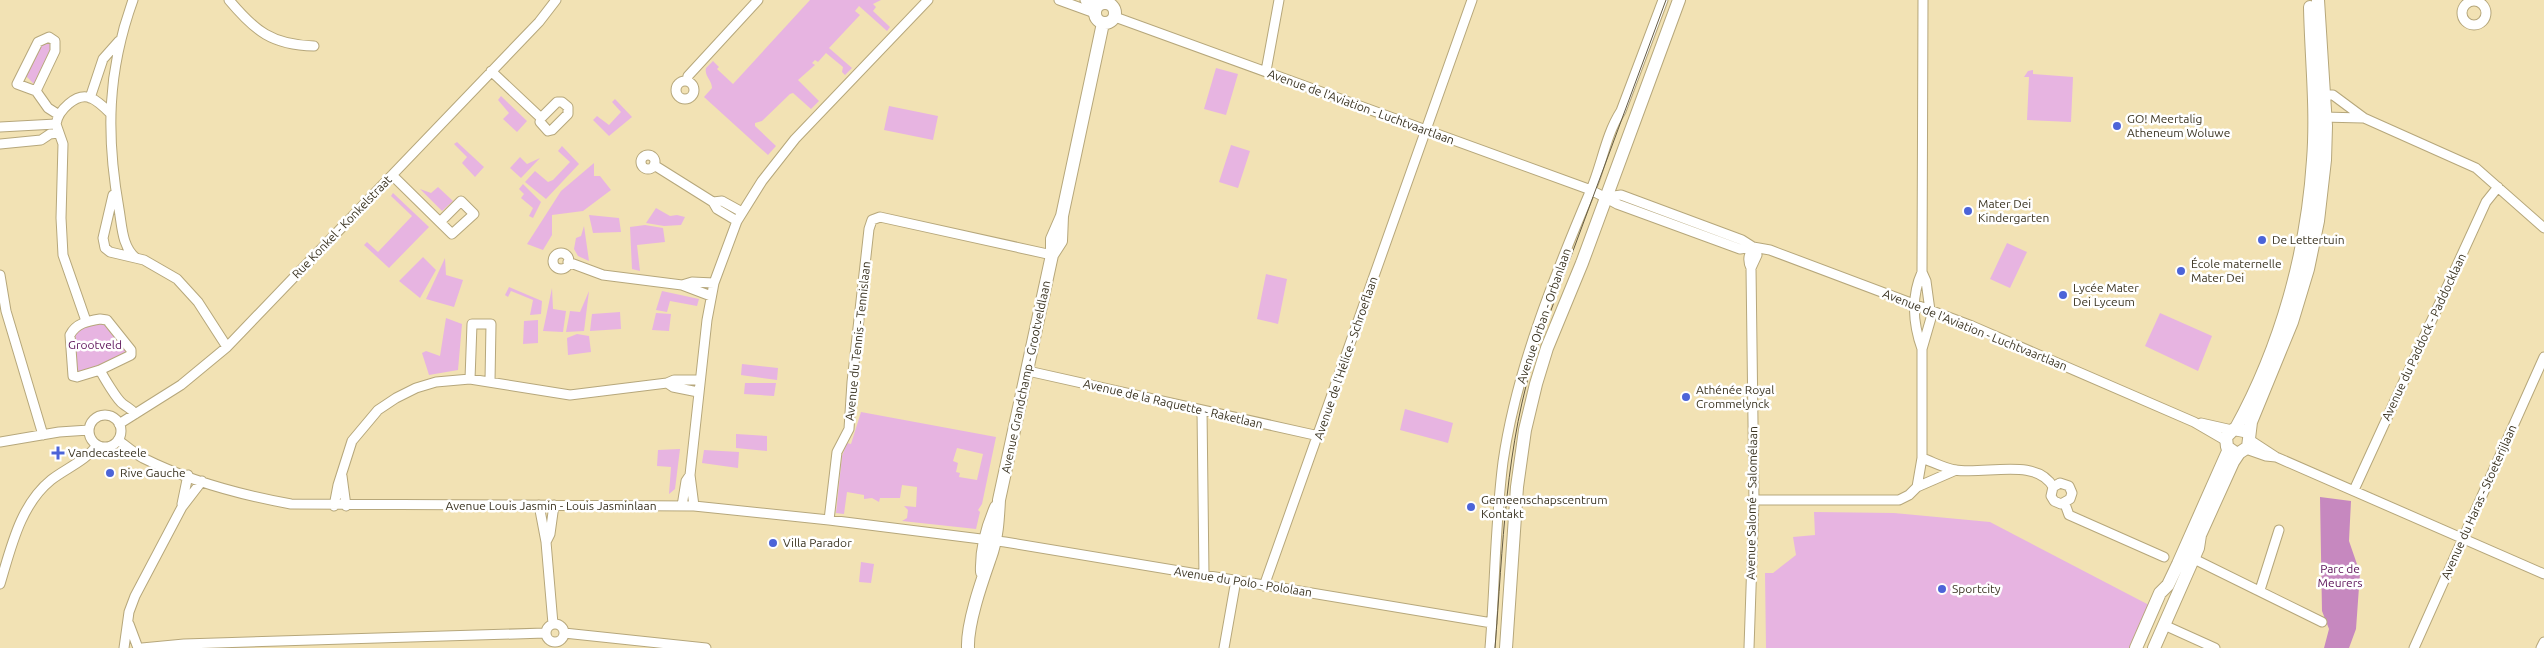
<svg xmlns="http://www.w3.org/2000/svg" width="2544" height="648" viewBox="0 0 2544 648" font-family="Ubuntu,sans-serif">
<rect width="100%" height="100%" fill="#f2e2b4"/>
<!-- green -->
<path fill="#e7b4e1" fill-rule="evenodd" d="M810,0H881L873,4L876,7L873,11L890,27L887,31L859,6L855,11L860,15L829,48L852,68L845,75L842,72L843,67L826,53L818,62L815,60L812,63L815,65L798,80L819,101L811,109L793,93L790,94L762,121L755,123V126L776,146L768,155L704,97L712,88C712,80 704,76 706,68L713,61L719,67L717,69L733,84Z
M49,40L53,46L37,83L34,84L25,75L40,44Z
M1216,68L1238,74L1226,115L1204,109Z
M2033,70V74L2073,77L2071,122L2027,120L2029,77H2024L2028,71Z
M501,96L527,121L517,132L503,119L509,113L498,100Z
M615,99L632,117L609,136L593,120L597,116L609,125L621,112L612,102Z
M889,106L938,116L933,140L884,130Z
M457,142L484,167L475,177L462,163L467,157L454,144Z
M1231,145L1250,151L1238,188L1219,182Z
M562,146L579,164L546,199L525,182L535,171L548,182L553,180L570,162L558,151Z
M520,157L527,164L540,158L521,178L510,168Z
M594,163V176H600L611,190L583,211L552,215V235L543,250L527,244L561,191Z
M523,184L541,202L533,218L529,216L533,208L521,198L524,194L519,189Z
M438,187L453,201L442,211L420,189L431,193Z
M393,193L429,227L389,268L364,245L367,242L378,252L412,216L391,196Z
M656,208L670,216L677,215L685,217L681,225L664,226L646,223Z
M589,215L619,218L621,232L593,233Z
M645,225L663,228L665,242L637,245L640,271L632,269L630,227Z
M584,226L589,261L578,256L574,249L576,238L581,236Z
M2007,243L2027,252L2010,288L1990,279Z
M423,257L436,270L420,298L399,281Z
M445,258L446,275L463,280L454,307L426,299Z
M1266,274L1287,279L1278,324L1257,319Z
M509,287L542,301L541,314L530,315L533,300L511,291L508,297L505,295Z
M552,288L553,309L566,311L563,332L543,331Z
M589,291L584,331L566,332L570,311L580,312Z
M662,291L699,299L697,306L670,301L667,312L656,310Z
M620,312L621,329L590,331L592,314Z
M656,313L671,314L669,331L652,330Z
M2160,313L2212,336L2198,371L2145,346Z
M446,318L462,324L458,370L429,375L422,353L426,351L440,356Z
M101,320L129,352L108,365L76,374L73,333Z
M538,320V343L523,344L524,321Z
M577,334L589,336L591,352L568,355L567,338Z
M742,364L778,368L777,380L741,375Z
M745,383H776L774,396L744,394Z
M1405,409L1453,423L1448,443L1400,430Z
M861,412L996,437L982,504L978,510L980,512L976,529L902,521L907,518L908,510L904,506L916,507L917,487L902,485L900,498H880L879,502L872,498L864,499V495L847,492L844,514L836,513L842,456L847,443L851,444ZM957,448L983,454L977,480L959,477L960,473L956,472L958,463L953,461Z
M736,434L767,436V451L736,448Z
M680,449L675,489L669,494L671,467L657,466L658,450Z
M704,450L739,452L738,468L702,463Z
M1814,512L1894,513L1990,522L2149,605L2129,648H1766L1765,573H1773L1796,555L1793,537L1815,535Z
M861,562L874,564L871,583L859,582Z"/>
<!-- forest -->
<path fill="#c688bf" d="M2320,497L2351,501L2349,541L2360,573L2356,629L2349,648H2324L2329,629L2322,611Z"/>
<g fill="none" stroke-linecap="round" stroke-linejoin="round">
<!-- street casing -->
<g stroke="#b6a77b" stroke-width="11">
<path id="street" d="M133,0C107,72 106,135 119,209C122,226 122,247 136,258
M229,0C255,31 272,45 314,46
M1059,0L1092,12L1096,16
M1085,0L1099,5
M2462 13a12 12 0 1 1 24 0a12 12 0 1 1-24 0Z
M1115,17L1591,190L1617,204L1740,249L1753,247L1770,250L1972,326L2194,422L2225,440
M49,37L55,41V51L36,91L17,84L38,42Z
M491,71L541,118L540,122L548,131L552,130L568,114V107L562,102H557L541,118
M1266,71L1279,0
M687,81L688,76L758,0
M676 90a9 9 0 1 1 18 0a9 9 0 1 1-18 0Z
M36,91L48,108L59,115
M2320,95H2333L2364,118L2476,168L2544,228
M90,98L103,59L119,41
M2322,117L2363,118
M56,124L63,144L61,218L63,255L86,321
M0,127L56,124C58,111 76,92 91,98C98,101 105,108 110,113
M0,144L41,140L50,134L58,133
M641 162a7 7 0 1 1 14 0a7 7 0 1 1-14 0Z
M654,165L713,202L717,209L737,221
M392,175L452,234L474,214L461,201L441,221
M113,195L103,238L105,248L110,252L144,260L177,279L198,302L227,347
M1607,197L1621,195L1742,240L1753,247
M713,202L722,201L742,212
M553 261a8 8 0 1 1 16 0a8 8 0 1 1-16 0Z
M568,262L603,275L682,285L711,296
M1751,268L1757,255L1753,247
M0,275L6,311L43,435
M682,285L692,282L714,283
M100,319L107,320L131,350V355L100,370L77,377L73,376L70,335C76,323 88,321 100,319Z
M1922,349C1913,324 1911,296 1922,272L1923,0
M100,370C103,376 117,400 123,404C128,408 131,408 135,414
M1028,371L1319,436
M470,379L472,324H491L490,381
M667,383L673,387L698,392
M1202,410L1204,576
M89 431a16 16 0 1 1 32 0a16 16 0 1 1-32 0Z
M2201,423L2232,430
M119,424L181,385L227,347L539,22L556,0
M118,440C126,446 134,453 143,458C189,481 241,495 291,504L694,506L829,520L1005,542L1492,623
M2250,440L2276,457L2544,574
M0,442L59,432L89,430
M2246,449L2266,456L2276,457
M1922,458C1933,462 1944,468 1955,470C1985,475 2037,457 2053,487L2051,496L2054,501L2061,504L2070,499L2072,493L2069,486L2060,483L2053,487
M342,476L346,506
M1917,487L1922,458V349L1931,318L1926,281L1922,272
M2354,490L2486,202L2498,187
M1754,500H1899L1909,495L1917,487L1956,470
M182,504L188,475
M2065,504L2069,515L2164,557
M539,505L546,542L553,624
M334,506L338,485L352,441L378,410L396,398L416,388L436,382L470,379L570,395L667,383L674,380H699
M682,506L686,481L690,475
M694,506L690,475L707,320L714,283L737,221L762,181L795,139L928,0
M829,520L837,452L849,429L852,382L869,229L872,220L880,217L1052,255
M546,542L550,534L554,505
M2194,559L2322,622
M0,584C11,548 20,505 51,480C65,469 87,460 97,445
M1264,586L1472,0
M2260,590L2279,530
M546 633a9 9 0 1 1 18 0a9 9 0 1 1-18 0Z
M129,624L138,648
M2164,625L2215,648
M564,633L706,648
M124,648L129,612L135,596L182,507L202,481
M142,648L184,644L545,633
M1224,648L1236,580
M1490,648C1495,586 1495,524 1503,462C1516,371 1554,277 1590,192C1602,165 1605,136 1621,111L1663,0
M1749,648L1754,500L1751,268C1747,260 1749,254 1753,247
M2414,648L2544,357
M2541,648L2544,642"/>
</g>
<!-- secondary casing -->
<g stroke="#b6a77b" stroke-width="14">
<path id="secondary" d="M1095 13a10 10 0 1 1 20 0a10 10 0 1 1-20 0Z
M1052,255L1061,241L1062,216L1103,23
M2236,428C2281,346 2307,253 2313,160C2317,109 2311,58 2310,7
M2234,452L2227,447L2226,437L2234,429L2244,431
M982,572C981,549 987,528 996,507
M968,648C967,623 982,581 990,558C997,539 998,519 999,500L1052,255V239L1062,216
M1506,648L1517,487L1525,430L1536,384L1547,348L1582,263L1679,0
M2136,648L2160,593L2168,585L2178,564L2229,449
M2154,648L2198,548L2200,535L2233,462L2239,453L2248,447L2251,422L2292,322L2308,269L2318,221L2325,160L2326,126L2318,0"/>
</g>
<!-- street -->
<use href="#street" stroke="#fff" stroke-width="9"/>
<!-- secondary -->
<use href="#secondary" stroke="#fff" stroke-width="12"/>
<!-- tram -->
<path stroke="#645b43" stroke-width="1" d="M1495,648C1503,547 1505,445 1537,348L1666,0"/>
</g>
<!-- markers -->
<g fill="#4c64d8" stroke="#fff" stroke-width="2">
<circle cx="2117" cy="126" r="5"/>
<circle cx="1968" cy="211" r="5"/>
<circle cx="2262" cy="240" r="5"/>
<circle cx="2181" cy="271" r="5"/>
<circle cx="2063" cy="295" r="5"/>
<circle cx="1686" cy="397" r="5"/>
<path d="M55.5 445.5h5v5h5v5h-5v5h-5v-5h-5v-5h5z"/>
<circle cx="110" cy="473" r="5"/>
<circle cx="1471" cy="507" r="5"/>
<circle cx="773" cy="543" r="5"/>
<circle cx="1942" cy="589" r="5"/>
</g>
<g text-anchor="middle" stroke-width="5" stroke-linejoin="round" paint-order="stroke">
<!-- street labels -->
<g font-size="12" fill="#3b3422" stroke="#fff">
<text transform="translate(1361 107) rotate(20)" y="4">Avenue de l'Aviation - Luchtvaartlaan</text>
<text transform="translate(342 227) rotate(-46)" y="4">Rue Konkel - Konkelstraat</text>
<text transform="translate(1544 316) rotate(-71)" y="4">Avenue Orban - Orbanlaan</text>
<text transform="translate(1975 330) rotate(22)" y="4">Avenue de l'Aviation - Luchtvaartlaan</text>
<text transform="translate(2424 337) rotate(-65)" y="4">Avenue du Paddock - Paddocklaan</text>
<text transform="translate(858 341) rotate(-84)" y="4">Avenue du Tennis - Tennislaan</text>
<text transform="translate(1346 358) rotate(-71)" y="4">Avenue de l'Hélice - Schroeflaan</text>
<text transform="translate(1026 377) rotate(-78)" y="4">Avenue Grandchamp - Grootveldlaan</text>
<text transform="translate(1173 404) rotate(13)" y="4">Avenue de la Raquette - Raketlaan</text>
<text transform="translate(2479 502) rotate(-66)" y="4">Avenue du Haras - Stoeterijlaan</text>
<text transform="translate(1752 503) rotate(-89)" y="4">Avenue Salomé - Salomélaan</text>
<text x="551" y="510">Avenue Louis Jasmin - Louis Jasminlaan</text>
<text transform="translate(1243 582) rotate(9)" y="4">Avenue du Polo - Pololaan</text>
</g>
<!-- poi labels -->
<g font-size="12" fill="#3b3422" stroke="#fff" text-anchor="start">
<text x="2127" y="123">GO! Meertalig<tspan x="2127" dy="14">Atheneum Woluwe</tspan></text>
<text x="1978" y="208">Mater Dei<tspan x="1978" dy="14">Kindergarten</tspan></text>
<text x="2272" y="244">De Lettertuin</text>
<text x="2191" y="268">École maternelle<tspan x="2191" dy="14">Mater Dei</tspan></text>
<text x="2073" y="292">Lycée Mater<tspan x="2073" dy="14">Dei Lyceum</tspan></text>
<text x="1696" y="394">Athénée Royal<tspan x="1696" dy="14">Crommelynck</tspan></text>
<text x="68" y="457">Vandecasteele</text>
<text x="120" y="477">Rive Gauche</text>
<text x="1481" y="504">Gemeenschapscentrum<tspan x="1481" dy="14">Kontakt</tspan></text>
<text x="783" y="547">Villa Parador</text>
<text x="1952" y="593">Sportcity</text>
</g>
<!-- park labels -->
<g font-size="12" fill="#5c1258" stroke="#fff">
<text x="95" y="349">Grootveld</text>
<text x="2340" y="573">Parc de<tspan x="2340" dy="14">Meurers</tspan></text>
</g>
</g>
</svg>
